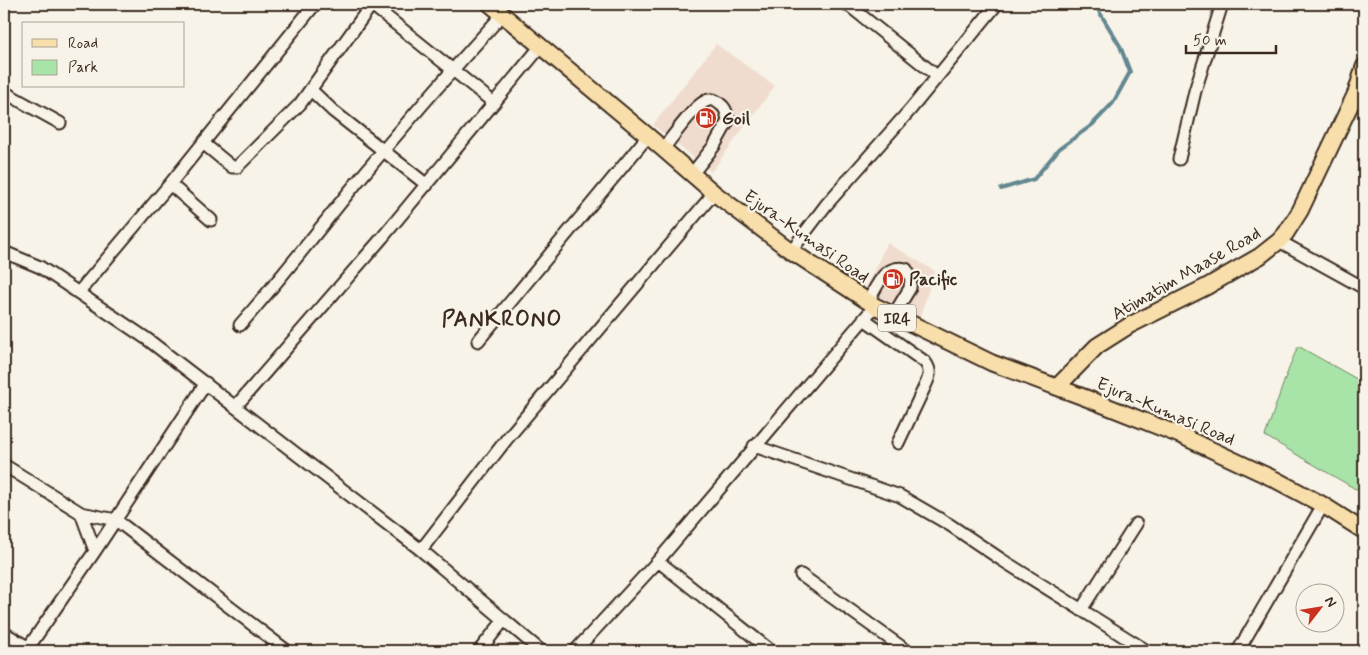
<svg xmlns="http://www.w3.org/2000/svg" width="1368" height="655" viewBox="0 0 1368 655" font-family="Mynerve,sans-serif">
<rect width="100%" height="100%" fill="#f7f3e8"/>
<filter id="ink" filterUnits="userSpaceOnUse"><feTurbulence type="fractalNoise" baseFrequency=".02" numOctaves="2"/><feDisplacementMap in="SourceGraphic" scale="10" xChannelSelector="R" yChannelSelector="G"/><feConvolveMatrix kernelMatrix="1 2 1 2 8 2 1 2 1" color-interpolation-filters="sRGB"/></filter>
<g filter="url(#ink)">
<!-- built -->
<path fill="#f0dccf" d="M716,44L775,86L711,172L653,125Z
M887,243L935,271L919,319L865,289Z"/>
<!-- green -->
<path fill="#a8e3a8" stroke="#728663" d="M1298,346L1364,383V494L1265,436C1276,406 1285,376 1298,346Z"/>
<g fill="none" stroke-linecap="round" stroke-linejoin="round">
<!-- stream -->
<path stroke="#628790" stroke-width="4" d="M1001,189L1034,179L1059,149L1092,125L1113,103L1130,72L1120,46L1097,8L1093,4"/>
<!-- minor casing -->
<g stroke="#3b2a1e" stroke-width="15">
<path id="minor" d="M847,4L937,76
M372,5L494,103
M311,90L333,111L427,185
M4,92L60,123
M203,143L232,167H237L300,104L372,4
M663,149C672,138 696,102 709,100C713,99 717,101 720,104C726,108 727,114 728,121L714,146L692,174
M1179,159L1195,91L1222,4
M170,184L211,220
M1279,241L1364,288
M791,251L826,205L910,110L997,4
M4,252L40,267L147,339L421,550L541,651
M79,292L170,184L315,4
M868,302C877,286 884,264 906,269L911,278L910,288L893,316
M864,319L925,362C931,370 930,375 926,384L898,443
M240,325C278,282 313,237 349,192C398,132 450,72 503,14
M478,341L648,136
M236,406L382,238L541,46
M754,446L900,496L950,525L1002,560L1147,651
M4,465L81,513L116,520L287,651
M81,513L95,551
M421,550L506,440L714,193
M658,561L771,651
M801,575L907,651
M1081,610L1136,524
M4,633L34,651
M26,651L95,551L206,383
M479,651L504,620
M575,651L658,561L875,306
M1238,651L1323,505"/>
</g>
<!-- major casing -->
<g stroke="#3b2a1e" stroke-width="19">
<path id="major" d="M490,4L648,136L714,193L791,251L875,306L992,363L1086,398L1182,436L1274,479L1323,505L1364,531
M1057,387L1097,346L1130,325L1206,287L1260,256L1279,241L1286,233L1300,211L1356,93L1364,67"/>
</g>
<!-- minor -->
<use href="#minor" stroke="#f7f3e8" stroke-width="11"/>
<!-- major -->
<use href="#major" stroke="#f8deab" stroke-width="15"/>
</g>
</g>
<!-- icons -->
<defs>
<g id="fuel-disc" transform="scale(1.125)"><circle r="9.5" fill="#c8321e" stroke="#f7f3e8"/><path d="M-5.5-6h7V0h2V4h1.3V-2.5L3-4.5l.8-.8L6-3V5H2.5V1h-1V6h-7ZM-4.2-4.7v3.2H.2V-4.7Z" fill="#fff"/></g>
</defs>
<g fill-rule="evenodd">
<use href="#fuel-disc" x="706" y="118"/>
<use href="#fuel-disc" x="893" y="279"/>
</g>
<g text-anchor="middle" stroke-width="4.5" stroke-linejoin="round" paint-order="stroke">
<!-- shield labels -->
<rect fill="#f7f3e8" stroke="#73665b" stroke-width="1" x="878" y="304.5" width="38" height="27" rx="4"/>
<g font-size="16" font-weight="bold" fill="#3b2a1e">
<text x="897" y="324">IR4</text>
</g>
<!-- poi labels -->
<g font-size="18" font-weight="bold" fill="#3b2a1e" stroke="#f7f3e8" text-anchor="start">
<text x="722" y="124">Goil</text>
<text x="909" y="285">Pacific</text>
</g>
<!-- street labels -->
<g font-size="18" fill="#3b2a1e" stroke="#f7f3e8">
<text transform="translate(807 236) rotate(35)" y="6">Ejura-Kumasi Road</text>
<text transform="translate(1186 273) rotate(-30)" y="6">Atimatim Maase Road</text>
<text transform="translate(1166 411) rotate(23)" y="6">Ejura-Kumasi Road</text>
</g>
<!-- district labels -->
<g font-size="22" font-weight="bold" letter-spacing="1" fill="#3b2a1e" stroke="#f7f3e8">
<text x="502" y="326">PANKRONO</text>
</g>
</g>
<!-- margin -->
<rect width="1368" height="655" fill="none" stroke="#f7f3e8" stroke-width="20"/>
<rect x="10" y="10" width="1348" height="635" fill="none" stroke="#3b2a1e" stroke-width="2" filter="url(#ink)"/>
<!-- legend -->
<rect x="22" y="22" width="162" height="65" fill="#f7f3e8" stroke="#aca397"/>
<rect x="32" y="39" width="25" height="8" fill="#f8deab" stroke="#aca397"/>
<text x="68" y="48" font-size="15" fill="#3b2a1e">Road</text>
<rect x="32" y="60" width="25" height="15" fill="#a8e3a8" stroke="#aca397"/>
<text x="68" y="72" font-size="15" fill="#3b2a1e">Park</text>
<!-- north arrow -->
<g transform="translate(1320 608) rotate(59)"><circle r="24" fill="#f7f3e8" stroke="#aca397"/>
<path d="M0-4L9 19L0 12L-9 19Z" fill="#c8321e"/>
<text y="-8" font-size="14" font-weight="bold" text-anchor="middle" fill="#3b2a1e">N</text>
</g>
<!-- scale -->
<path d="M1186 45v8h90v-8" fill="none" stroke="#3b2a1e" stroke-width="2.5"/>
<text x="1193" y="45" font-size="15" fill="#3b2a1e" stroke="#f7f3e8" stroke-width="4" paint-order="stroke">50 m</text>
</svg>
